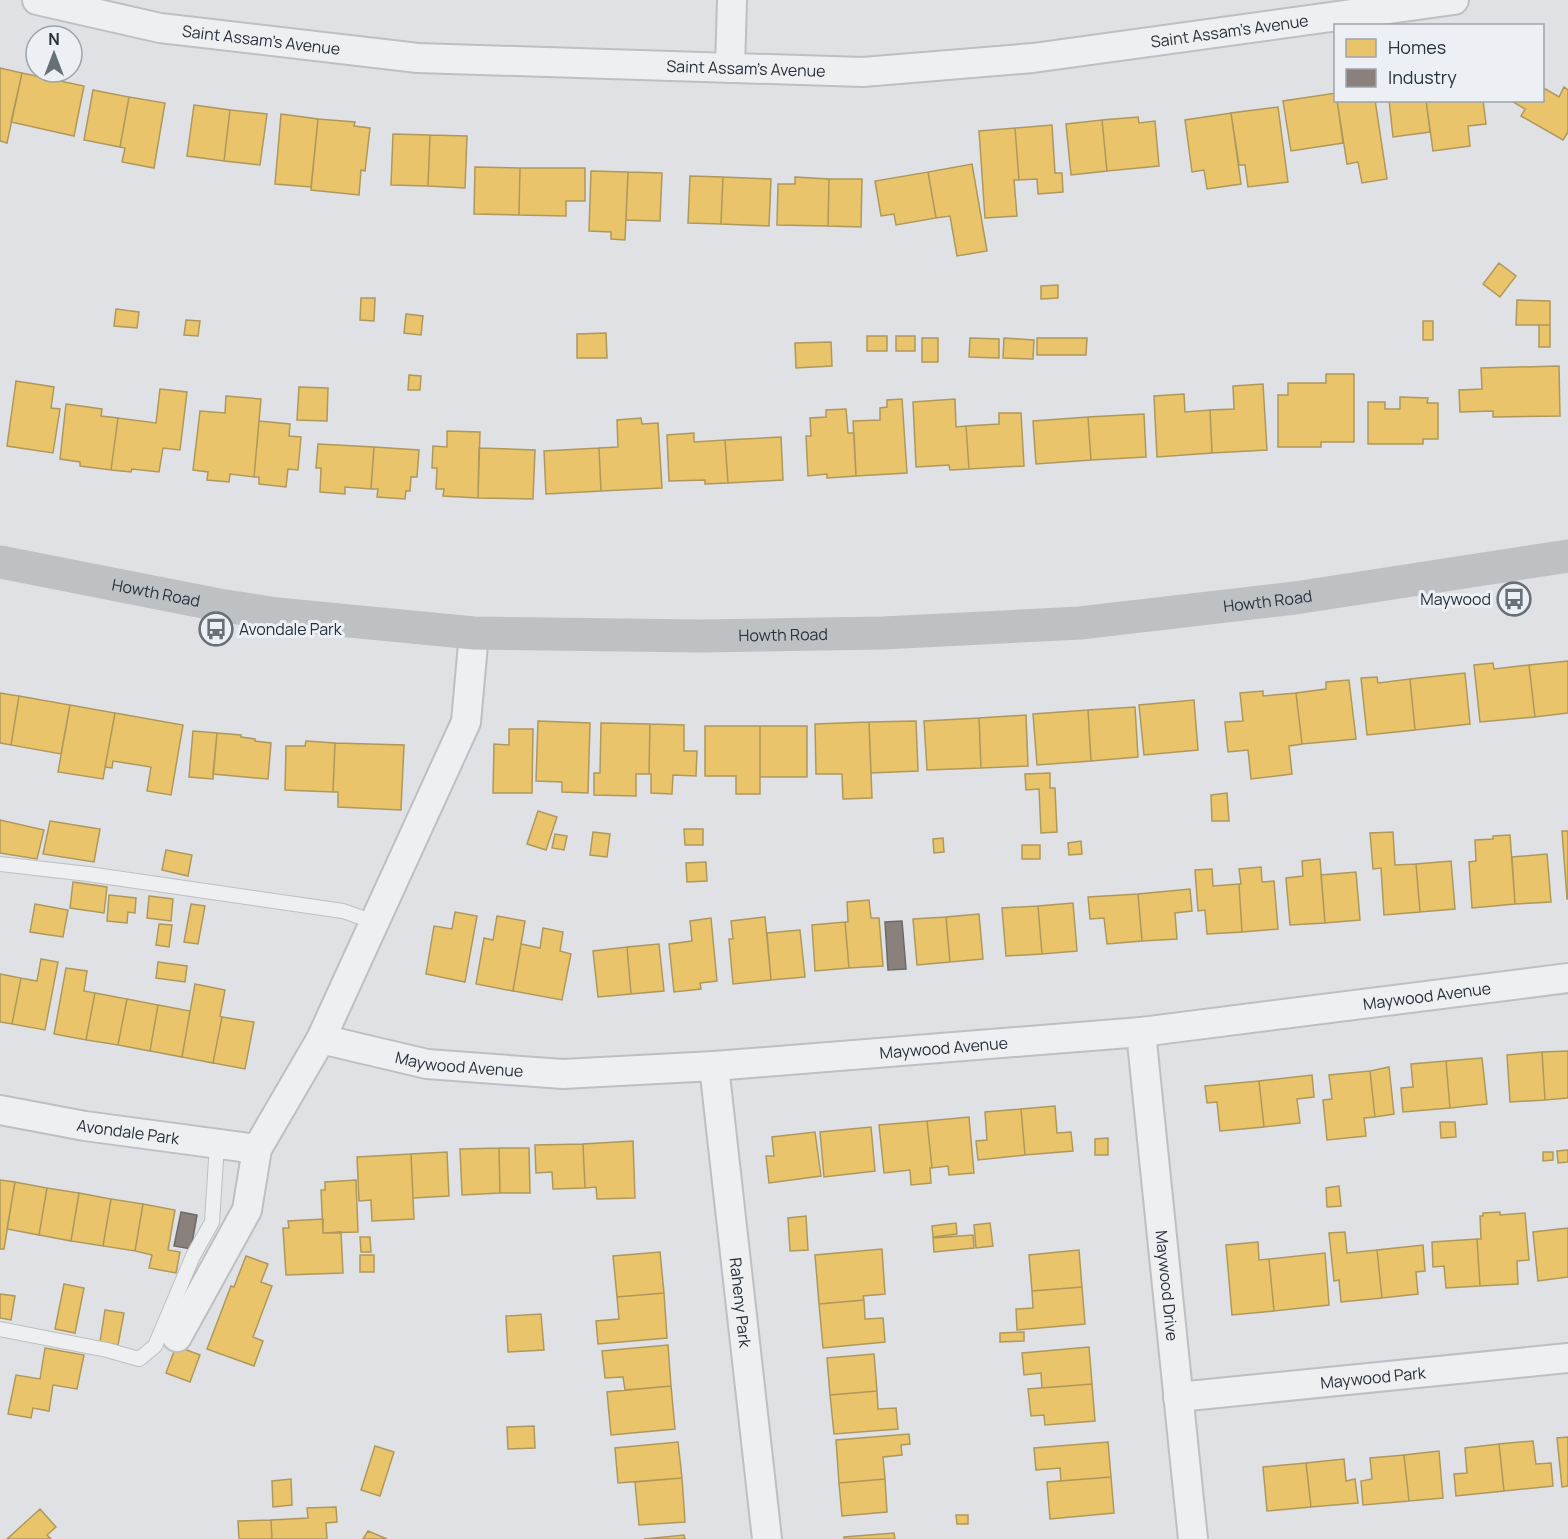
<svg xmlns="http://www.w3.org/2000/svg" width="1568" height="1539" viewBox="0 0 1568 1539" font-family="Manrope,sans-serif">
<rect width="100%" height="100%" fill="#dfe1e4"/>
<!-- homes -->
<path fill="#e9c46a" stroke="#af985c" stroke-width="1.5" d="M0,68L22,73L7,143L0,141Z
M22,73L84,86L74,136L11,122Z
M1542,87L1559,97L1564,87L1568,90V132L1563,140L1521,116L1525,109L1510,100H1542Z
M93,90L129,97L120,147L84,140Z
M1336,93V100H1337L1343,143L1291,151L1283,101Z
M129,97L165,103L154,168L122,162L125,148L120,147Z
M1337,100H1375L1387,179L1362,183L1358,162L1347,164Z
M1389,100H1426L1430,132L1393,137Z
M1426,100H1483L1486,124L1468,126L1470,146L1433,151Z
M194,105L230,110L224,161L187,156Z
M1278,107L1288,182L1248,187L1245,165H1239L1231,113Z
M230,110L267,114L260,165L224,161Z
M1231,113L1241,184L1207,189L1204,170L1192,172L1185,120Z
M281,114L318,119L311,187L275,184Z
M1138,117L1139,123L1155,121L1159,166L1107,171L1102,120Z
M318,119L355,122L354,126L370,128L365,171L361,170L359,195L311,190Z
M1102,120L1107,171L1071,175L1066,124Z
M1052,125L1055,173H1062L1063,192L1038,194L1037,179L1019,180L1015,128Z
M1015,128L1019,180H1014L1017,216L985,218L979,131Z
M393,134L430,135L428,186L391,185Z
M430,135L467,136L465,188L428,186Z
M972,164L987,251L957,256L950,216L936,218L928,172Z
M475,167L520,168L519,215L474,214Z
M520,168H585V201H566V216L519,215Z
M591,171L628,172L625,240L611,239V232L589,231Z
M628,172L662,173L660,221L626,220Z
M928,172L936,218L896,225L894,214L881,216L875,181Z
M690,176L723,177L721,224L688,223Z
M723,177L771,179L769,226L721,224Z
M795,177L829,179L828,226L777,225L778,184H795Z
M829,179H862L861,227L828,226Z
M1499,263L1516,276L1500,297L1483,284Z
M1058,285V298L1041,299V286Z
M361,298H375L374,321L360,320Z
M1517,300L1550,301V325H1516Z
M116,309L139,312L137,328L114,326Z
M406,314L423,316L421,335L404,333Z
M186,320L200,321L198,336L184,335Z
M1423,321H1433V340H1423Z
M1539,325H1550V347H1539Z
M606,333L607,358H577V334Z
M867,336H887V351H867Z
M896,336H915V351H896Z
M922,338H938V362H922Z
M970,338L999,339V358L969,357Z
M1004,338L1034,340L1033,359L1003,358Z
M1037,338H1087L1086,355H1037Z
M831,342L832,366L796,368L795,343Z
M1559,366L1560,416L1493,417V411L1460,412L1459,390L1482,389L1481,368Z
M1326,374H1354V442H1321V447H1278V395H1288V383H1326Z
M409,375L421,376L420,390H408Z
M16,381L54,387L51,408L60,409L53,453L7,446Z
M1263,384L1267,450L1212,453L1210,410L1234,409L1233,386Z
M299,387L328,388L327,421L297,420Z
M160,389L187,392L180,450L163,448L159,472L132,469L131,472L111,470L118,418L156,423Z
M1184,394L1185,412L1210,410L1212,453L1157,457L1154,396Z
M226,396L261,399L254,477L230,474L229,482L207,480L208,472L193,470L200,411L225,413Z
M1400,397L1428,398L1427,403H1438V439H1423V444H1368V402H1385V409H1400Z
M902,399L907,473L856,476L853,421L880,420V408L887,407V400Z
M955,399L956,427L966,426L969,469L950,470L949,465L916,467L913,402Z
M66,404L102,409L101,416L118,418L111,470L80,466V462L60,459Z
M846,409L848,433H854L856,476L827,478V474L808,476L806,436H811L810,418L826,417V410Z
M999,413H1021L1024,466L969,469L966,426L999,424Z
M1144,414L1146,457L1091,460L1088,417Z
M1088,417L1091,460L1036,464L1033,421Z
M641,418L642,424L658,423L662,488L601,491L599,448L618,447L617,420Z
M259,421L290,424L289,436L301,437L298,470L288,469L286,487L259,484V477H254Z
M447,431L480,432L478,498L443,496L444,489H436L437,468H432L433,446L447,447Z
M694,433V442L725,440L728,483L705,484V480L669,481L667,435Z
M781,437L783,480L728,483L725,440Z
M318,444L374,447L371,489L345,487V494L320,492L321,468H316Z
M374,447L419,450L417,477H411L410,491H406L405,499L377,497L378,489H371Z
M479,448L535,450L533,499L478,498Z
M599,448L601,491L546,494L544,451Z
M1568,661V713L1535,717L1529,665Z
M1493,663L1494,669L1529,665L1535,717L1480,722L1474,665Z
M1465,673L1470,724L1415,730L1410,679Z
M1377,677L1378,683L1410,679L1415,730L1367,735L1361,678Z
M1349,680L1356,739L1302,744L1296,693L1326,689V682Z
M1263,691V696L1296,693L1302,744L1289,746L1292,774L1251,779L1248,750L1228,752L1225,722L1243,721L1240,693Z
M0,693L19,696L11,745L0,743Z
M19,696L70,705L61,754L11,745Z
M1194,700L1198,750L1144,755L1139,705Z
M70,705L115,713L103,779L58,772Z
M1135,707L1138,757L1091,761L1088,710Z
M1088,710L1091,761L1037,765L1033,714Z
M115,713L183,725L171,795L147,791L151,767L113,761L112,768L105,767Z
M1026,715L1028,766L981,768L979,718Z
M979,718L981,768L927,770L924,721Z
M538,721L590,723L588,793L562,792V782L536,781Z
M916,721L918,771L871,773L869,722Z
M869,722L872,798L843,799L842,774H816L815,724Z
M601,723L650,724L649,774H636V796L594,795V773H600Z
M650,724L684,725V751H697L696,776L673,775L672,794L651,793V774H649Z
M705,726H760V794H736V776H705Z
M760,726H807V777H760Z
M509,729H533L532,793H493L494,744L509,745Z
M193,731L217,733L213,779L189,777Z
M217,733L241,735V737L255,739V741L271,743L268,779L213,774Z
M306,741L335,743L333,792L285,790L286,746H305Z
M335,743L404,745L401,810L338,807V792H333Z
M1050,773V788H1055L1057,832L1041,833L1039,789L1026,790L1025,774Z
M1227,793L1229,821H1212L1211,795Z
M538,811L557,817L546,850L527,844Z
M0,820L44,830L37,859L0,853Z
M50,821L100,829L94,862L43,854Z
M684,829H703V845H685Z
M1562,831H1568V899H1567Z
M593,832L610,834L607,857L590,855Z
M1393,832L1395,865L1416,864L1420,912L1384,915L1381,868L1373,869L1370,833Z
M555,834L567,836L564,850L552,848Z
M1510,835L1515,904L1472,908L1469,862L1476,861L1475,840L1493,839V836Z
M943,838L944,852L934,853L933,839Z
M1081,841L1082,854L1069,855L1068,843Z
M1022,845H1040V859H1022Z
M166,850L192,855L188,876L162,870Z
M1547,854L1551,902L1515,904L1512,857Z
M1320,859L1325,923L1290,925L1286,878L1303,876L1302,861Z
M1451,861L1455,909L1420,912L1416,864Z
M706,862L707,881L687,882L686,863Z
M1261,867L1262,882L1274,881L1278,929L1242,932L1239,884H1241L1239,869Z
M1212,869L1213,886L1239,884L1242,932L1207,934L1205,910L1198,911L1195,870Z
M1356,872L1360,920L1325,923L1321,875Z
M73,882L107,887L104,913L70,908Z
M1190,889L1192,911L1175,913L1177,939L1142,941L1138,894Z
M1138,894L1142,941L1107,944L1104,918L1090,919L1088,897Z
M109,895L136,898L135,913L128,912L127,923L107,921Z
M149,896L173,899L171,921L147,918Z
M869,900L871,918H879L883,966L849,968L845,922H848L847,902Z
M1073,903L1077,951L1042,954L1038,906Z
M35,904L68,910L63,937L30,932Z
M191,904L205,906L198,944L184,942Z
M1038,906L1042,954L1006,956L1002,908Z
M455,912L477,916L465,982L426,974L434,926L452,929Z
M979,914L983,959L950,962L946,917Z
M497,916L525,921L513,991L476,984L484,938L493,940Z
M765,917L771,980L733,984L729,939H733L731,921Z
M946,917L950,962L917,965L913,919Z
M711,918L717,981L700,983L701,989L674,992L669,944L692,941L690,921Z
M845,922L849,968L815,971L812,925Z
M159,924L172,925L169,947L156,945Z
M543,928L563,932L560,951L571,954L562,1000L513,991L521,944L540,948Z
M800,930L805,977L771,980L767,933Z
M659,944L664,991L631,994L627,947Z
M627,947L631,994L598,997L593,951Z
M41,959L58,962L45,1030L12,1024L21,978L37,981Z
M158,962L187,966L185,982L156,978Z
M66,968L87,971L84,991L95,993L86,1040L54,1034Z
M0,974L21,978L12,1024L0,1022Z
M195,984L225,990L220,1016L222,1017L213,1063L182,1057Z
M95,993L127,999L118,1045L86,1040Z
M127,999L158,1005L150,1051L118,1045Z
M158,1005L190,1011L182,1057L150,1051Z
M222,1017L254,1022L245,1069L213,1063Z
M1568,1051V1098L1545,1100L1542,1052Z
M1542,1052L1545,1100L1510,1102L1507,1055Z
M1482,1058L1487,1104L1450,1108L1446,1061Z
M1446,1061L1450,1108L1403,1112L1401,1088L1413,1087L1411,1064Z
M1389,1067L1394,1114L1375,1117L1370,1071Z
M1370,1071L1375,1117L1364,1118L1366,1136L1327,1140L1323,1100L1332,1099L1329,1075Z
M1312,1075L1314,1097L1297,1099L1300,1123L1264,1127L1259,1081Z
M1259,1081L1264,1127L1220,1131L1217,1102L1207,1103L1205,1086Z
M1055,1106L1057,1133L1071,1132L1073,1151L1025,1155L1021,1109Z
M1021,1109L1025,1155L978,1160L976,1141L987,1140L985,1112Z
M969,1117L974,1173L949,1175L948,1166L932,1168L927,1121Z
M927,1121L932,1168H930L931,1183L911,1185L910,1170L884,1173L879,1125Z
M1440,1122H1455L1456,1137L1441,1138Z
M871,1127L875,1171L824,1177L820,1132Z
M815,1132L821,1176L769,1183L766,1156H774L772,1137Z
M1108,1138V1155H1095V1139Z
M633,1141L635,1198L597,1199L596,1187L585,1188L583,1144Z
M583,1144L585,1188L553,1189L552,1172L536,1173L535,1145Z
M499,1148H529L530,1193H500Z
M499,1148L500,1193L462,1195L460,1149Z
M1568,1150V1162L1558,1163L1557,1151Z
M447,1152L449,1196L413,1198L411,1154Z
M1543,1152H1553V1160L1543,1161Z
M411,1154L414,1219L372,1221L371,1200L359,1201L357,1157Z
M0,1180L15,1182L4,1249H0Z
M356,1180L358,1232L323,1233L321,1190H325V1182Z
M15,1182L47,1188L39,1235L7,1229Z
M1339,1186L1341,1206L1327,1207L1326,1188Z
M47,1188L79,1193L71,1241L39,1235Z
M79,1193L111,1199L103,1246L71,1241Z
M111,1199L143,1204L135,1251L103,1246Z
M143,1204L175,1210L168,1250L180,1252L176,1273L149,1268L152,1255L135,1251Z
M1500,1212V1215L1525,1213L1529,1260L1517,1261L1518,1284L1480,1286L1477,1239H1481L1480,1216H1483V1213Z
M806,1216L808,1250L790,1251L788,1218Z
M323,1219V1233L341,1232L343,1273L286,1275L283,1228H289L288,1221Z
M956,1223L957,1234L933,1237L932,1226Z
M990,1223L993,1246L976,1248L974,1225Z
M1568,1228V1277L1538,1281L1533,1232Z
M1345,1232L1347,1253L1377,1250L1382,1298L1341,1302L1339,1280L1334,1281L1329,1233Z
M973,1235L974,1248L934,1252L933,1238Z
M360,1237H370L371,1252H361Z
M1477,1239L1480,1286L1446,1288L1444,1266L1433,1267L1432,1242Z
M1258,1242L1259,1260L1269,1259L1274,1311L1232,1315L1226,1245Z
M1423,1245L1425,1271L1416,1272L1418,1294L1382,1298L1377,1250Z
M882,1249L885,1294L863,1296L864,1300L819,1304L815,1255Z
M1079,1250L1082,1287L1032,1291L1029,1255Z
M660,1252L664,1293L617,1297L613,1256Z
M1325,1253L1329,1305L1274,1311L1269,1259Z
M360,1255H374V1272H360Z
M246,1256L268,1264L261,1282L272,1286L253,1337L263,1341L254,1366L207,1349L231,1286L234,1287Z
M64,1284L84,1288L75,1333L55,1329Z
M1082,1287L1085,1324L1017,1330L1016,1309L1033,1308L1032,1291Z
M664,1293L667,1338L598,1344L596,1321L619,1319L617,1297Z
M0,1294L15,1296L11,1320L0,1318Z
M864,1300L865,1319L883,1318L885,1342L823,1348L819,1304Z
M105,1310L124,1313L118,1345L100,1342Z
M541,1314L544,1350L508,1352L506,1316Z
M1024,1332V1341L1000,1342V1333Z
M668,1345L671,1386L625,1390L623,1377L605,1378L602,1351Z
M176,1346L200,1355L190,1382L166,1373Z
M1089,1347L1092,1384L1042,1388L1041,1373L1024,1375L1022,1353Z
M45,1348L84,1355L77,1389L53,1385L49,1411L33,1408L31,1418L8,1414L16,1375L40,1379Z
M874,1354L877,1391L830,1395L827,1358Z
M1092,1384L1095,1421L1045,1425L1044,1415L1031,1416L1028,1389Z
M671,1386L675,1429L611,1435L607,1392Z
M877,1391L878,1409L896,1408L898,1429L834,1434L830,1395Z
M534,1426L535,1448L508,1449L507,1427Z
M909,1434L910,1444L901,1445L902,1455L883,1457L885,1479L839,1483L836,1440Z
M1568,1437V1486L1562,1487L1557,1438Z
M1533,1441L1536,1464L1551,1463L1553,1486L1504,1491L1499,1444Z
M678,1442L682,1478L618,1483L615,1448Z
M1108,1442L1111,1477L1061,1481L1060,1468L1036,1470L1034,1448Z
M1499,1444L1504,1491L1456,1496L1454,1474L1467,1473L1465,1448Z
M375,1446L394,1452L380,1496L361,1490Z
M1439,1451L1443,1498L1409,1501L1404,1455Z
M1404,1455L1409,1501L1363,1505L1361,1481L1372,1479L1370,1458Z
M1344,1459L1346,1481L1355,1479L1358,1503L1311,1507L1306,1463Z
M1306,1463L1311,1507L1267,1511L1263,1467Z
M1111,1477L1114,1513L1050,1519L1047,1482Z
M682,1478L685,1522L639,1525L635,1482Z
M291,1479L292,1505L273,1507L272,1481Z
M885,1479L887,1512L842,1516L839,1483Z
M336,1507L337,1522L326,1523L327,1539H272L271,1520L308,1518L307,1508Z
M40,1509L56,1527L47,1535L51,1539H7Z
M956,1515H968V1524H957Z
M271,1520L272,1539H239L238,1521Z
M368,1531L387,1539H363Z
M894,1533L895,1539H844V1537Z
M684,1535L685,1539H644Z"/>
<!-- industry -->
<path fill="#8a817c" stroke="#6c6969" stroke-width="1.5" d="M902,921L906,969L888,970L885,922Z
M181,1212L197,1215L191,1249L174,1246Z"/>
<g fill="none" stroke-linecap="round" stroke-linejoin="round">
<!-- service casing -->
<g stroke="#bdbfc2" stroke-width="16">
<path id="service" d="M0,864L88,874L343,911L374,922
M0,1329L107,1350L139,1359L155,1346L193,1256L212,1222L217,1144"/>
</g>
<!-- minor casing -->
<g stroke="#bdbfc2" stroke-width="32">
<g id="minor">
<path id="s1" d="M37,0L160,28L418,58L863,72L1033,58L1454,0"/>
<path d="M730,68L732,0"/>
<path id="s2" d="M1141,1032L1193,1539"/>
<path id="s3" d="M321,1039L427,1064L563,1074L714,1066L1141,1032L1568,978"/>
<path id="s4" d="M714,1066L767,1539"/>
<path id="s5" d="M0,1110L85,1126L257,1149"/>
<path d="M177,1337L247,1210L257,1149L321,1039L466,722L474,633"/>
<path id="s6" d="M1178,1397L1568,1358"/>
</g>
</g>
<!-- service -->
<use href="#service" stroke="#eeeff1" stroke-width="14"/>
<!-- minor -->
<use href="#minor" stroke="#eeeff1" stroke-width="28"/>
<!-- secondary -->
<path stroke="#bdc1c4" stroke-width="33" id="s7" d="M0,562L219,605L277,614L474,633L701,636L883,633L1080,623L1295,598L1568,556"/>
</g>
<!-- icons -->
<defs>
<g id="bus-ring" transform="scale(1.725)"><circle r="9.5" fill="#ecf0f4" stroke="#676f77" stroke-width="1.5"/><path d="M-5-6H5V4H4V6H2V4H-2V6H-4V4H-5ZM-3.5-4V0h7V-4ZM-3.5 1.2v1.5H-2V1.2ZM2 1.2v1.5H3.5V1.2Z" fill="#676f77"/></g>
</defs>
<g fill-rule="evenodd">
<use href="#bus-ring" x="1514" y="599"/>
<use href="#bus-ring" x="216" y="629"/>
</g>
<g text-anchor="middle" stroke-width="6" stroke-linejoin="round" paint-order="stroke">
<!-- street labels -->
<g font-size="16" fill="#27313c" stroke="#ecf0f4">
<text dy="6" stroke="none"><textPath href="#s1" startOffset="1200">Saint Assam's Avenue</textPath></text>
<text dy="6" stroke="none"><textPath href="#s1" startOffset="228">Saint Assam's Avenue</textPath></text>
<text dy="6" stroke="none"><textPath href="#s1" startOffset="714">Saint Assam's Avenue</textPath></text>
<text dy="6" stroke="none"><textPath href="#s7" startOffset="159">Howth Road</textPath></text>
<text dy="6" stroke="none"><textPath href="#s7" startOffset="1275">Howth Road</textPath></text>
<text dy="6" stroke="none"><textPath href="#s7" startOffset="789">Howth Road</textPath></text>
<text dy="6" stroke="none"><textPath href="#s3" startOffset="1113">Maywood Avenue</textPath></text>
<text dy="6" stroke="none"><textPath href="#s3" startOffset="627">Maywood Avenue</textPath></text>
<text dy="6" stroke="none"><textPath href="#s3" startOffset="141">Maywood Avenue</textPath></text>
<text dy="6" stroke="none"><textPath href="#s5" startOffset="130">Avondale Park</textPath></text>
<text dy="6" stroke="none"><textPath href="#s2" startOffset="255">Maywood Drive</textPath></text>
<text dy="6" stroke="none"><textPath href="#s4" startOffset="238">Raheny Park</textPath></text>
<text dy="6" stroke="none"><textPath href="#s6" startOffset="196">Maywood Park</textPath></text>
</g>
<!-- poi labels -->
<g font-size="16" fill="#27313c" stroke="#ecf0f4" text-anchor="end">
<text x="1491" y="605">Maywood</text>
<text x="239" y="635" text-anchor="start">Avondale Park</text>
</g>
</g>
<!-- legend -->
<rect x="1334" y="24" width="210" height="78" fill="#ecf0f4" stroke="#9da4aa" stroke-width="1.5"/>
<rect x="1346" y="39" width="30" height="18" fill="#e9c46a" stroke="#9da4aa" stroke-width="1.5"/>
<text x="1388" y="54" font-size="18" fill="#27313c">Homes</text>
<rect x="1346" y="69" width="30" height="18" fill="#8a817c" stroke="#9da4aa" stroke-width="1.5"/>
<text x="1388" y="84" font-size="18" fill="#27313c">Industry</text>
<!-- north arrow -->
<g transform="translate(54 54)"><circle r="28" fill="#ecf0f4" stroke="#9da4aa" stroke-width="1.5"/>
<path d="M0-4.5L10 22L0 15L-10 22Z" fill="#676f77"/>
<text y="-9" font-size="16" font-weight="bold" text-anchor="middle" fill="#27313c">N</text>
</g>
</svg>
